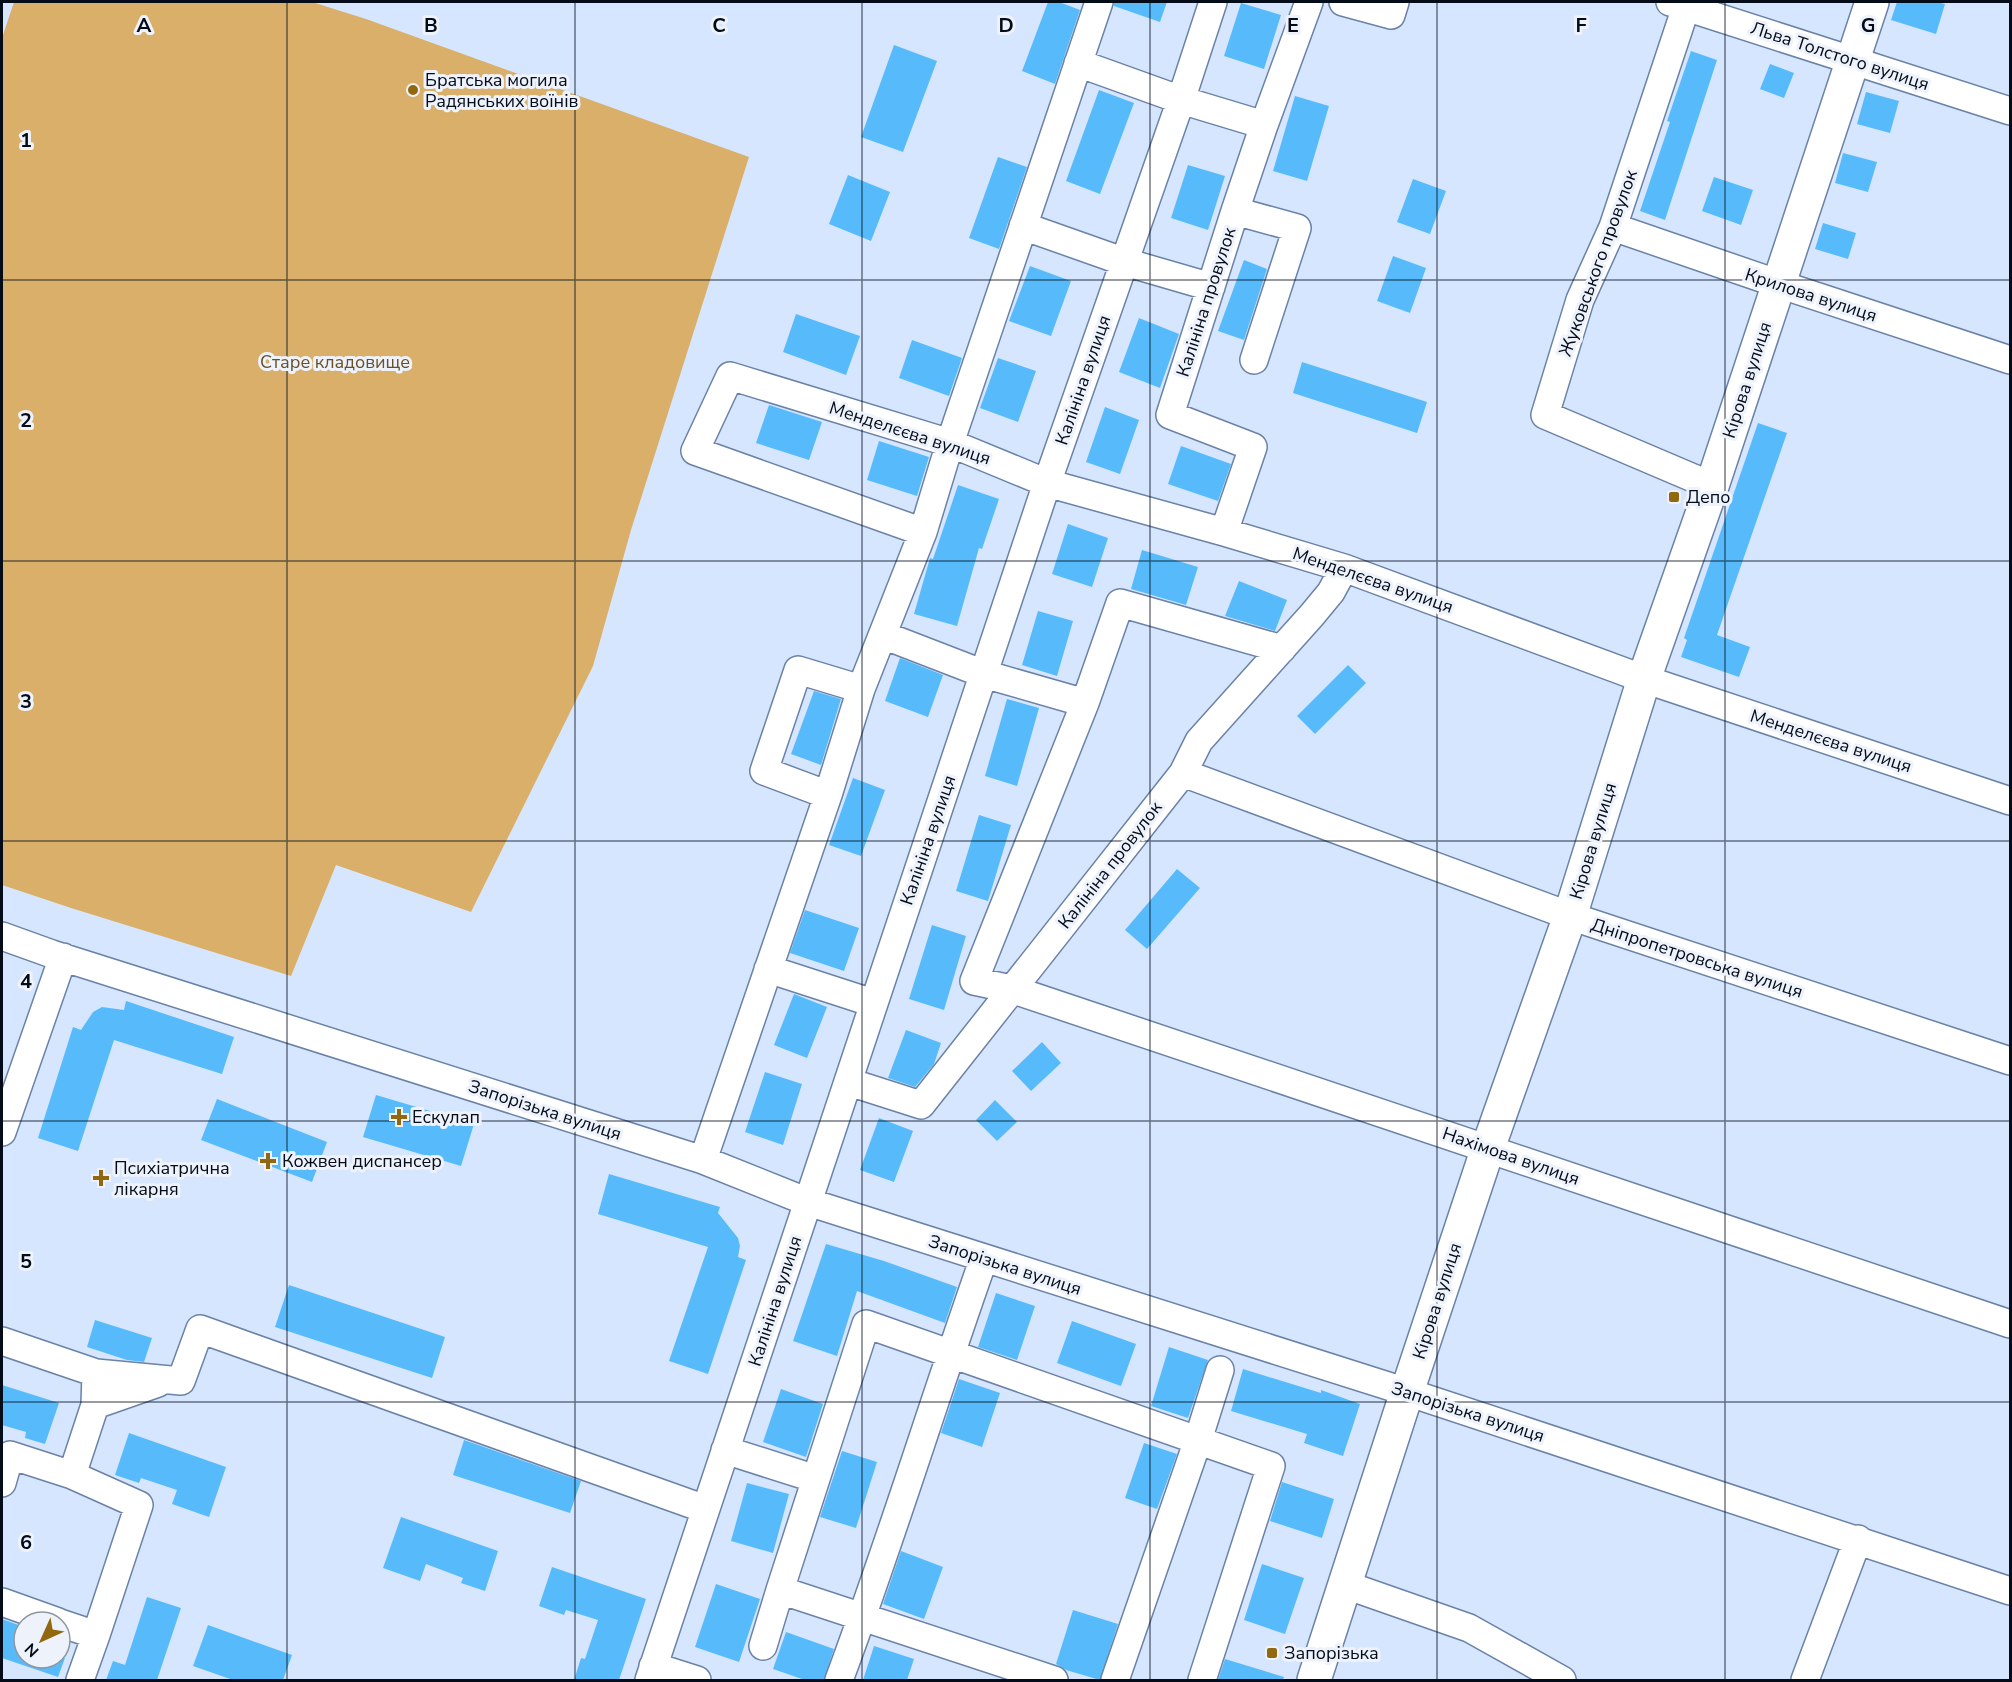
<svg xmlns="http://www.w3.org/2000/svg" width="2012" height="1682" viewBox="0 0 2012 1682" font-family="'Nunito Sans',sans-serif">
<rect width="100%" height="100%" fill="#d6e6ff"/>
<!-- green -->
<path fill="#d9af6a" d="M14,2H312L366,19L749,157L631,530L593,666L471,912L336,865L291,976L71,908L2,885V38Z"/>
<!-- building -->
<path fill="#57bbfb" d="M1048,2H1059L1080,10L1055,84L1022,71Z
M1114,2H1167L1160,22L1114,6Z
M1897,2H1937L1945,4L1936,34L1891,20Z
M1241,3L1281,15L1264,69L1224,56Z
M894,45L937,61L903,152L861,137Z
M1691,51L1717,60L1665,220L1640,211L1670,122L1667,121Z
M1770,64L1794,73L1784,98L1760,89Z
M1099,90L1134,103L1100,194L1066,181Z
M1866,92L1899,101L1890,133L1857,124Z
M1295,96L1329,106L1307,181L1273,171Z
M1843,153L1877,162L1868,192L1835,183Z
M998,157L1027,167L999,249L969,238Z
M1188,165L1225,176L1208,230L1171,218Z
M848,175L890,192L871,241L829,224Z
M1714,177L1753,190L1741,225L1702,211Z
M1413,179L1446,191L1430,234L1397,222Z
M1823,223L1856,233L1848,259L1815,249Z
M1393,256L1426,268L1410,313L1377,301Z
M1244,260L1267,269L1244,340L1218,331Z
M1030,266L1071,281L1051,336L1009,321Z
M796,314L860,336L846,375L783,352Z
M1139,318L1179,334L1160,388L1119,372Z
M912,340L962,358L949,396L899,378Z
M998,358L1036,371L1018,422L980,408Z
M1302,362L1427,402L1417,433L1293,393Z
M769,405L822,422L809,460L756,443Z
M1105,407L1139,420L1120,474L1086,462Z
M1758,423L1787,433L1717,635L1750,647L1739,677L1681,657L1687,640L1684,638Z
M879,441L929,457L917,496L867,480Z
M1181,446L1231,464L1218,501L1168,484Z
M958,485L999,499L982,549L979,548L957,626L914,614L930,558L933,559Z
M1068,524L1108,538L1092,587L1052,574Z
M1142,550L1198,567L1186,605L1131,589Z
M1239,581L1287,600L1275,631L1225,616Z
M1038,611L1073,621L1057,676L1022,665Z
M900,658L943,675L928,717L885,701Z
M1348,665L1366,683L1315,734L1297,716Z
M814,691L841,699L821,765L791,754Z
M1007,699L1039,708L1017,786L985,776Z
M853,778L885,790L861,856L829,845Z
M979,815L1011,825L988,901L956,891Z
M1177,869L1200,888L1147,949L1125,930Z
M805,910L859,928L844,971L790,953Z
M932,925L966,936L944,1010L909,999Z
M794,994L827,1007L807,1058L774,1045Z
M126,1001L234,1037L222,1074L114,1040L78,1151L38,1138L73,1027L81,1030L93,1012L102,1007L124,1010Z
M906,1030L941,1043L934,1064L915,1087L888,1078Z
M1042,1042L1061,1063L1031,1091L1012,1071Z
M765,1072L802,1084L783,1145L745,1132Z
M376,1095L474,1124L461,1166L363,1137Z
M217,1099L327,1142L312,1182L201,1140Z
M995,1100L1017,1122L997,1141L976,1120Z
M879,1118L913,1131L894,1182L860,1170Z
M609,1174L720,1207L718,1213L738,1238L740,1246L738,1257L746,1260L708,1374L669,1361L708,1247L598,1214Z
M826,1244L884,1261L957,1287L945,1323L857,1291L837,1356L793,1341Z
M289,1285L445,1337L432,1378L275,1327Z
M996,1293L1035,1306L1017,1360L978,1347Z
M95,1320L152,1338L144,1362L127,1360L87,1347Z
M1072,1321L1136,1344L1121,1386L1057,1363Z
M1169,1347L1208,1360L1188,1418L1151,1406Z
M1243,1369L1321,1393V1390L1360,1404L1343,1456L1304,1443L1307,1434L1231,1411Z
M959,1379L1000,1393L982,1447L941,1433Z
M2,1385L59,1403L45,1444L25,1438L26,1432L2,1425Z
M781,1389L823,1404L806,1457L763,1442Z
M129,1433L226,1467L209,1517L172,1504L177,1490L141,1478L139,1483L115,1475Z
M464,1440L581,1481L570,1513L453,1475Z
M1144,1443L1177,1454L1157,1509L1125,1498Z
M842,1451L877,1462L856,1528L820,1517Z
M1282,1482L1334,1499L1322,1538L1270,1521Z
M747,1483L789,1494L773,1553L731,1541Z
M401,1517L498,1551L485,1591L461,1583L463,1578L426,1564L420,1581L383,1568Z
M901,1551L943,1567L924,1619L883,1604Z
M1262,1564L1304,1578L1285,1634L1244,1620Z
M552,1567L646,1599L619,1680H574L581,1658L585,1659L598,1620L566,1610L564,1615L539,1606Z
M716,1584L760,1599L739,1662L695,1647Z
M147,1597L181,1608L157,1680H106L113,1661L125,1665Z
M1073,1610L1118,1624L1100,1680L1066,1670L1056,1664Z
M2,1619L24,1627V1658H65L58,1677L2,1658Z
M208,1625L292,1655L283,1680H233L193,1666Z
M786,1632L834,1649L824,1680H805L773,1669Z
M874,1646L914,1659L907,1680H863Z
M1225,1659L1284,1677L1283,1680H1218Z"/>
<g fill="none" stroke-linecap="round" stroke-linejoin="round">
<!-- minor casing -->
<g stroke="#6a82a7" stroke-width="30">
<path id="minor" d="M1343,2L1391,15L1395,2
M1670,2L2010,111
M1686,7L1613,227L1580,300L1545,415L1712,486
M1078,63L1181,100L1264,125L1309,2
M1235,211L1264,125
M1023,226L1125,262L1211,287
M1613,227L1779,284L2010,360
M923,532L695,451L730,376L950,443L1047,483L1224,532L1344,568L1644,679L2010,801
M1224,532L1253,447L1170,415L1235,211L1297,228L1254,360
M883,635L984,674L1085,703
M1282,649L1120,603L1085,703L974,981L1011,989L2010,1324
M1183,773L1570,916L2010,1061
M828,795L861,689
M2,936L52,954L703,1160L808,1202L1407,1392L2010,1591
M768,969L873,1003
M849,1082L921,1105L1183,773L1199,741L1312,615L1331,592L1344,568
M2,1132L63,957
M703,1160L828,795L764,771L798,670L861,689L923,532L950,443L1099,2
M2,1341L96,1373L181,1381L200,1329L705,1509
M95,1405L158,1383
M725,1450L816,1479
M72,1475L95,1405L96,1373
M2,1483L10,1455L72,1475L139,1505L96,1635L60,1623
M1346,1585L1469,1628L1562,1680
M2,1602L58,1622
M763,1646L780,1590
M653,1666L697,1680
M80,1680L96,1635
M649,1680L1047,483L1181,100L1213,2
M839,1680C891,1541 934,1399 984,1258
M1054,1680L780,1590L866,1324L1271,1466L1202,1680
M1115,1680L1198,1440L1220,1370
M1805,1680L1858,1539"/>
</g>
<!-- major casing -->
<g stroke="#6a82a7" stroke-width="36">
<path id="major" d="M1314,1680L1407,1392L1488,1148L1570,916L1644,679L1712,486L1872,2"/>
</g>
<!-- minor -->
<use href="#minor" stroke="#fff" stroke-width="27"/>
<!-- major -->
<use href="#major" stroke="#fff" stroke-width="33"/>
</g>
<!-- grid -->
<path fill="none" stroke="#040b19" stroke-width="1.5" stroke-opacity="0.55" d="M287,2V1680M575,2V1680M862,2V1680M1150,2V1680M1437,2V1680M1725,2V1680M2,280H2010M2,561H2010M2,841H2010M2,1121H2010M2,1402H2010"/>
<!-- markers -->
<g fill="#916810" stroke="#edf2fb" stroke-width="2">
<circle cx="413" cy="90" r="6"/>
<rect x="1668" y="491" width="12" height="12" rx="3"/>
<path d="M396 1108h6v6h6v6h-6v6h-6v-6h-6v-6h6z"/>
<path d="M265 1152h6v6h6v6h-6v6h-6v-6h-6v-6h6z"/>
<path d="M98 1169h6v6h6v6h-6v6h-6v-6h-6v-6h6z"/>
<rect x="1266" y="1647" width="12" height="12" rx="3"/>
</g>
<g text-anchor="middle" stroke-width="6" stroke-linejoin="round" paint-order="stroke">
<!-- street labels -->
<g font-size="18" fill="#040b19" stroke="#edf2fb">
<text transform="translate(1840 56) rotate(18)" y="6">Льва Толстого вулиця</text>
<text transform="translate(1598 263) rotate(-70)" y="6">Жуковського провулок</text>
<text transform="translate(1811 295) rotate(18)" y="6">Крилова вулиця</text>
<text transform="translate(1206 302) rotate(-72)" y="6">Калініна провулок</text>
<text transform="translate(1083 380) rotate(-71)" y="6">Калініна вулиця</text>
<text transform="translate(1747 380) rotate(-72)" y="6">Кірова вулиця</text>
<text transform="translate(910 433) rotate(18)" y="6">Менделєєва вулиця</text>
<text transform="translate(1373 580) rotate(19)" y="6">Менделєєва вулиця</text>
<text transform="translate(1831 741) rotate(18)" y="6">Менделєєва вулиця</text>
<text transform="translate(928 840) rotate(-71)" y="6">Калініна вулиця</text>
<text transform="translate(1593 841) rotate(-73)" y="6">Кірова вулиця</text>
<text transform="translate(1110 865) rotate(-52)" y="6">Калініна провулок</text>
<text transform="translate(1697 958) rotate(18)" y="6">Дніпропетровська вулиця</text>
<text transform="translate(545 1110) rotate(18)" y="6">Запорізька вулиця</text>
<text transform="translate(1511 1156) rotate(19)" y="6">Нахімова вулиця</text>
<text transform="translate(1005 1265) rotate(18)" y="6">Запорізька вулиця</text>
<text transform="translate(775 1301) rotate(-72)" y="6">Калініна вулиця</text>
<text transform="translate(1437 1301) rotate(-72)" y="6">Кірова вулиця</text>
<text transform="translate(1468 1412) rotate(18)" y="6">Запорізька вулиця</text>
</g>
<!-- poi labels -->
<g font-size="18" fill="#040b19" stroke="#edf2fb" text-anchor="start">
<text x="425" y="86">Братська могила<tspan x="425" dy="21">Радянських воїнів</tspan></text>
<text x="1686" y="503">Депо</text>
<text x="412" y="1123">Ескулап</text>
<text x="282" y="1167">Кожвен диспансер</text>
<text x="114" y="1174">Психіатрична<tspan x="114" dy="21">лікарня</tspan></text>
<text x="1284" y="1659">Запорізька</text>
</g>
<!-- park labels -->
<g font-size="18" fill="#685129" stroke="#edf2fb">
<text x="335" y="368">Старе кладовище</text>
</g>
</g>
<g font-size="20" text-anchor="middle" font-weight="bold" fill="#040b19" stroke="#edf2fb" stroke-width="6" stroke-linejoin="round" paint-order="stroke">
<text x="144" y="32">A</text>
<text x="431" y="32">B</text>
<text x="719" y="32">C</text>
<text x="1006" y="32">D</text>
<text x="1293" y="32">E</text>
<text x="1581" y="32">F</text>
<text x="1868" y="32">G</text>
<text x="26" y="147">1</text>
<text x="26" y="427">2</text>
<text x="26" y="708">3</text>
<text x="26" y="988">4</text>
<text x="26" y="1268">5</text>
<text x="26" y="1549">6</text>
</g>
<!-- border -->
<rect width="2012" height="1682" fill="none" stroke="#040b19" stroke-width="6"/>
<!-- north arrow -->
<g transform="translate(42 1640) rotate(225)"><circle r="28" fill="#edf2fb" stroke="#9096a1" stroke-width="1.5"/>
<path d="M0-4.5L10 22L0 15L-10 22Z" fill="#916810"/>
<text y="-9" font-size="16" font-weight="bold" text-anchor="middle" fill="#040b19">N</text>
</g>
</svg>
